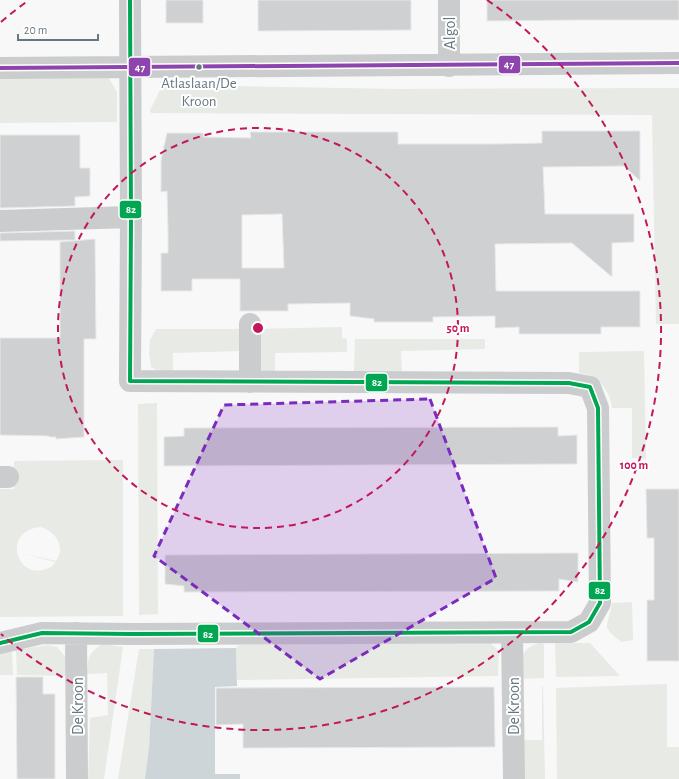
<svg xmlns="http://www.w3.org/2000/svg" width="679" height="779" viewBox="0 0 679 779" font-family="'Alegreya Sans',sans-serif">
<rect width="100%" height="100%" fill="#f8f8f8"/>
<!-- green -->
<path fill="#e7eae5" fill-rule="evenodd" d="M107,75L117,92V122L0,123V77Z
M177,85L398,89L679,88V324H656L652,115L151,113L150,110L161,88Z
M342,327V338L347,339V352L275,353V373H256V329Z
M156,329H240L241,351L173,353V373L160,372L151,367L149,354L150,340Z
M355,339H485V349L401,351L402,373H354Z
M644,351L646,459L632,458V408H612C611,396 603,381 591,376C587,374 583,374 579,373V352Z
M157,403L158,614L139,615L138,404Z
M123,460V616L0,617V489H14V461ZM41,527C56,532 66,547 56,561L21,553L55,562C53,567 48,569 43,570C16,577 2,530 41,527Z
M632,602L633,640L621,642C617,638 610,633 607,628C606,625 612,607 612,603Z
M489,642L499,651L498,676L237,680L236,648L239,645Z
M540,643L544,644V678L521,679C522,660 519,648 540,643Z
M555,643H590L620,676L556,677Z
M102,644L123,647L104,779H88L90,718L108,715L107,673L87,674C88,657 88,654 102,644Z
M48,645L57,647L67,659V676L17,675L16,650Z
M139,649H154L149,750L145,779H118Z
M12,652L13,675H0V653Z
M667,684V747H679V779H557L556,688Z
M542,686H543L545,779H523L521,740H542Z"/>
<!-- water -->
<path fill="#cdd5d8" d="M236,648L237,686L215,687V774H240V779H145L149,748L154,649Z"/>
<!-- building -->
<path fill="#cfd0d1" stroke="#e8e8e8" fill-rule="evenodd" d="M166,0H203V23H166Z
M258,0H411V30L258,31Z
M487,0H679V20H576L487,21Z
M542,131H640V181L624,166L543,167L545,214H634V242L612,243V277L572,243L495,244L496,291H640V327H601V334H519V327L495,328V316L433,317V322H374V319L350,316V303L288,304V311H240V279H192V291H161V253H168V230L167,191L161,192V160L167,133H203V137L251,138L250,132H398V144H494L542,143ZM282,214L284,268H242V215Z
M0,135H80V168H90V196L75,197V206L0,208Z
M75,231V240L0,241V233Z
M95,239L96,339H84V437L56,439V437H49V436L0,435V338H60V242Z
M558,427V436L577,435V464L164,466V437L184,436V428Z
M646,489H679V661H647V600H654V538H647Z
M578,553V582L559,579V591L184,592V586L165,584V555Z
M16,677H43V694H55V779H17Z
M494,687L495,747L243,748V724L216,725V688Z"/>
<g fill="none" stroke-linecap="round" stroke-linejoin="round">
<!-- minor -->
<path stroke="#cbcccd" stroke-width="22" d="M449,66V0
M0,68L679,63
M0,221L131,217
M250,324V382
M0,477H8
M512,632L514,779
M76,633L77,779
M0,643L42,633L132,634L571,632L589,622L600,603L598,408L590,387L569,383L130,381L131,217L130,0"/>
<!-- bus-1 casing -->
<g stroke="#fff" stroke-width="7">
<path id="bus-1" d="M0,68L679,63"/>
</g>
<!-- bus-2 casing -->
<g stroke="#fff" stroke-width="7">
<path id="bus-2" d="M0,643L42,633L132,634L571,632L589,622L600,603L598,408L590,387L569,383L130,381L131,217L130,0"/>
</g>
<!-- bus-1 -->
<use href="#bus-1" stroke="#8e44ad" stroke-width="4"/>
<!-- bus-2 -->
<use href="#bus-2" stroke="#00a651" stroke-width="4"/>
</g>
<!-- marked area -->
<path fill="#7b2cbf" fill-opacity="0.2" stroke="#7b2cbf" stroke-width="3" stroke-dasharray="8 5" stroke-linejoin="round" d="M430,399L496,578L320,679L154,556L224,405Z"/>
<!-- distance rings -->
<g fill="none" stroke="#c2185b" stroke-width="2" stroke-dasharray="7 5">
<circle cx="258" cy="328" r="200"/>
<path d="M1 22A400 400 0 0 1 29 0M487 0A400 400 0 1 1 1 634"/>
</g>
<!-- markers -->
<circle fill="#667780" stroke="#fff" stroke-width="1.5" cx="199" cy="67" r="3.5"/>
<g text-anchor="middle" stroke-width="4" stroke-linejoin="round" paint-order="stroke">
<!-- bus labels -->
<g font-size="15" fill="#667780" stroke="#fff">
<text x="199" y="88">Atlaslaan/De<tspan x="199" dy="18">Kroon</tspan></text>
</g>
<!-- street labels -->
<g font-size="16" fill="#667780" stroke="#fff">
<text transform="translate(449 33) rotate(-90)" y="6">Algol</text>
<text transform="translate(77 706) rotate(-90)" y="6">De Kroon</text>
<text transform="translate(513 706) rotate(-90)" y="6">De Kroon</text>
</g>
</g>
<circle cx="258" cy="328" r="6" fill="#c2185b" stroke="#fff" stroke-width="2"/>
<g font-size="12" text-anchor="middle" font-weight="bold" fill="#c2185b" stroke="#fff" stroke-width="4" stroke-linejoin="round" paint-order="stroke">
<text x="458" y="332">50 m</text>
<text x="634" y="469">100 m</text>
</g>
<g stroke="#fff" stroke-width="1.5">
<rect x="498" y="55" width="23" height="19" rx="4" fill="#8e44ad"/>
<rect x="128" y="57" width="23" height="20" rx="4" fill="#8e44ad"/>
<rect x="119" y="200" width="23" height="19" rx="4" fill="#00a651"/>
<rect x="365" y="373" width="23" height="19" rx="4" fill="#00a651"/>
<rect x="588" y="581" width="23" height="19" rx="4" fill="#00a651"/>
<rect x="197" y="624" width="22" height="19" rx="4" fill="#00a651"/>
</g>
<g font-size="11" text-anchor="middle" font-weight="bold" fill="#fff">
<text x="509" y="68">47</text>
<text x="140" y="71">47</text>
<text x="131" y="213">82</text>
<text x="377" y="386">82</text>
<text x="600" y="594">82</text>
<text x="208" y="638">82</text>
</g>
<!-- scale -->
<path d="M18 34v6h80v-6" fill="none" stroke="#667780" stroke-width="2"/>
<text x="24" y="34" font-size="12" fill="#667780" stroke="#ffffff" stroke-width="3" paint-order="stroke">20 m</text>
</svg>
